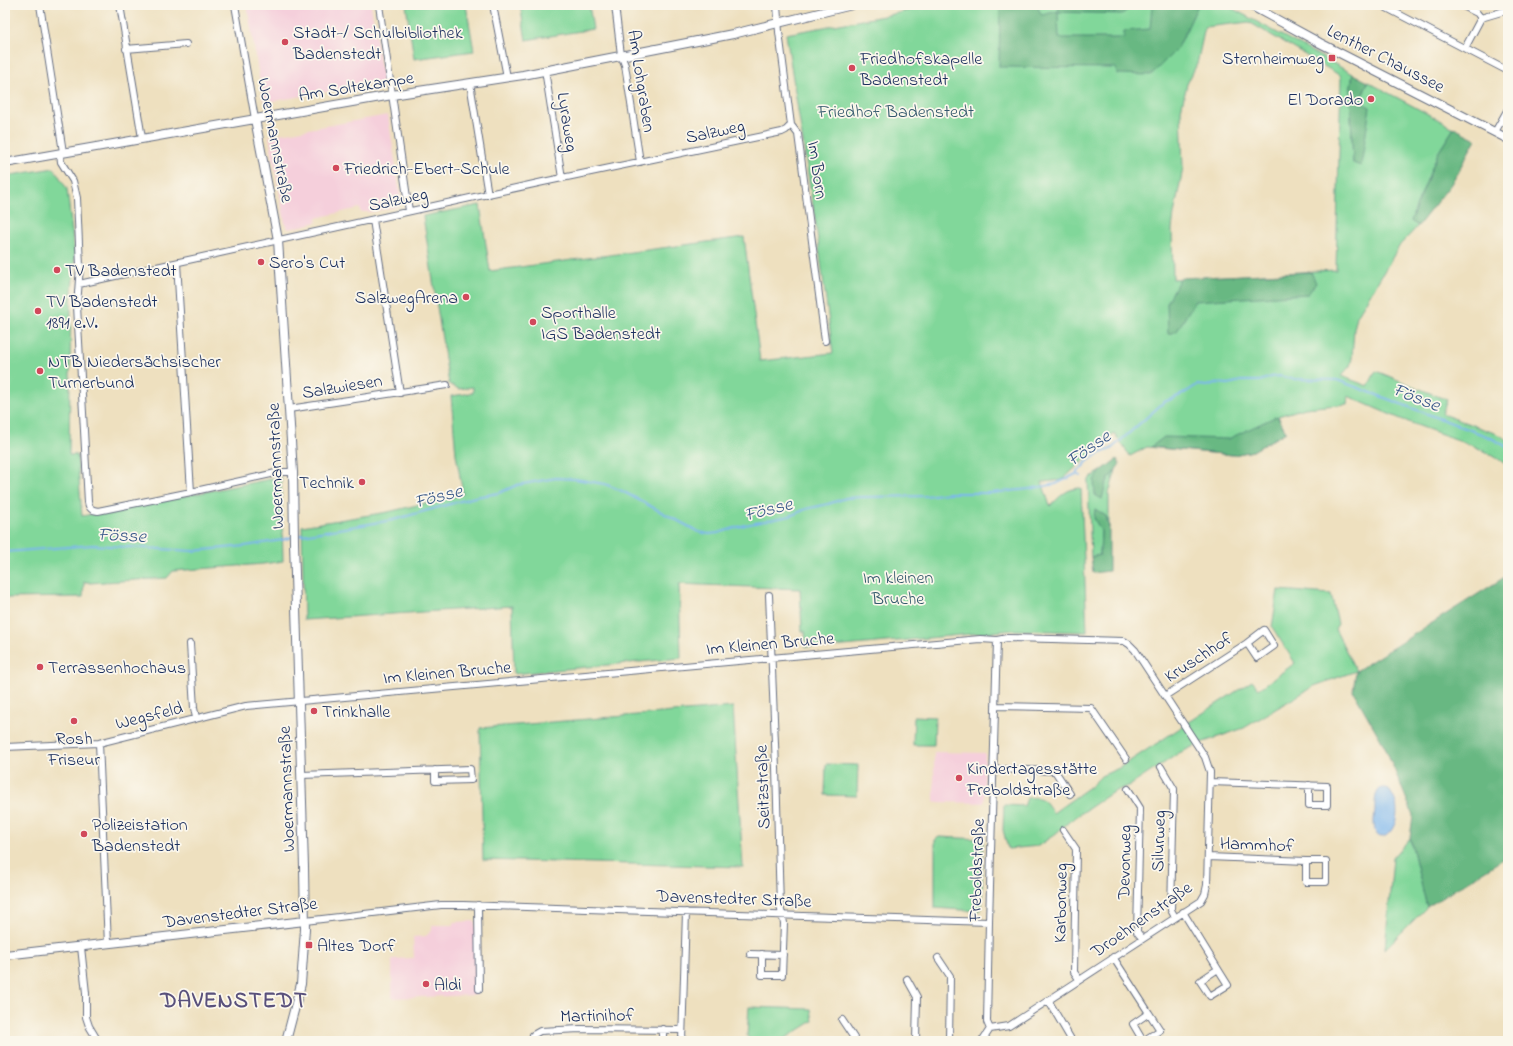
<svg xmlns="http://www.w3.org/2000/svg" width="1513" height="1046" viewBox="0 0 1513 1046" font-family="'Indie Flower',sans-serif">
<rect width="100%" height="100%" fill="#fbf7ec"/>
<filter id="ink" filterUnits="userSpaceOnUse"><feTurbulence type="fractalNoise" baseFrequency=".025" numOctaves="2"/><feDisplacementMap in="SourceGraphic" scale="8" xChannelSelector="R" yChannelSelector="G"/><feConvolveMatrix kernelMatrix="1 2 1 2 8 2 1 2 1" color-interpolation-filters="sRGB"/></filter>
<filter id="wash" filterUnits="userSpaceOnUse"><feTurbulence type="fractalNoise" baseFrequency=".012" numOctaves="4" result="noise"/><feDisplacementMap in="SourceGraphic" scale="16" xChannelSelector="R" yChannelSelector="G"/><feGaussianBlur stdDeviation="0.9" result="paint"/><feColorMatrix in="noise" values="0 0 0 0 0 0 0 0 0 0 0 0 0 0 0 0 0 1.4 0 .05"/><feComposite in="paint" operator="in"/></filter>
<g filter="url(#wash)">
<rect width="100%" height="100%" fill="#eee0bf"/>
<!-- built -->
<path fill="#f5cfdb" d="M247,5H371L383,82L268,102L263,100Z
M388,115L401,200L400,205L395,207L372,212H360V208L316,218L317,222L290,229L287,228L285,223L269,136Z
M934,752L985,753L984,803L934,802Z
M475,921L477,995L392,998V959L414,958L413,937L426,936L432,930V925H454V922Z"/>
<!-- green -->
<path fill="#81d79a" stroke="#4e837c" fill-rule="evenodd" d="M406,5H466L474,51L414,59Z
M520,5H589L593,29L526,40Z
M933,5H1226L1353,74L1350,91L1353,163L1360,102L1368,82L1454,128L1438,153L1413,215L1411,221L1418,226L1400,245L1357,316L1354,329L1352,358L1350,366L1341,376L1368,386L1376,371L1447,400L1442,414L1500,435L1508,440V466C1483,446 1451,438 1422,427C1397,418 1372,407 1348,396L1347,404L1305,408L1278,416L1286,432L1253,451L1233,455L1147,447L1130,456L1114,433L1062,480L1042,482L1050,506C1060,497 1066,488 1081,488L1087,632L1014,630L833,647L832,645L806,647L805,631H802L800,589L679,584L681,658L514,674L512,606L304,620L302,526L388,512L463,494L456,454L451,396L473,393V387L459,389L449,384L423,216L480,205L490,271L744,237L760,361L833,353L816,225L786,34L889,15ZM1249,22L1341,76L1336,270L1173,279L1172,229L1174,214L1183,168L1181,110L1187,84L1197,64L1205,27Z
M54,168L67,189L75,257L71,301L69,455H77L82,516L281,477L283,561L263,564L173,571L167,578L89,583V582H84L83,597L5,598V176Z
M1116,470L1109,493V528L1106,516L1094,518L1101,531L1100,555L1091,557L1088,481L1091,477L1101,471L1094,481L1106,483Z
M1278,590L1331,594L1338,624L1335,629L1356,671L1314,686L1244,728L1201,743L1179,753L1131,785L1113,792L1070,821L1054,835L1038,846L1008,849L1003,830L1004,805L1024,806L1027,798C1043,796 1045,800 1053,813L1091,786L1101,776L1119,768L1252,681L1259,689L1295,663L1272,627Z
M733,707L743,867L483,860L480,728Z
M914,716L935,717L934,745H913Z
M826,764L858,765L857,796L825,795Z
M939,837L982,839L983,841L982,906L980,910L976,911L935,908V840Z
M1410,838L1427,907L1385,949L1393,858Z
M749,1007L811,1009L813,1021L781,1041H751L747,1036Z"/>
<!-- forest -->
<path fill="#68b882" stroke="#427470" d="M1000,5H1036L1042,15L1058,11L1060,5H1134L1122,14L1058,12L1059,38H1124V31L1150,29L1152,5H1198L1178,48L1151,75L1117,74L1116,68L999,67Z
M1353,74L1368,82L1360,102L1370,107L1361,166L1353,163L1350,91Z
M1454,128L1476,139L1451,184L1418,226L1411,221L1413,215L1438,153Z
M1311,272L1316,283L1308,294L1195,301L1177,331L1168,334L1167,303L1180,278Z
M1277,416L1286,432L1253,451L1233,455L1151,447L1164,437L1228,439Z
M1117,459L1120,464L1106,483L1102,499L1095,495L1094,480L1101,471Z
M1095,509L1106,516L1109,528V571L1093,573L1091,557L1100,555L1101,531L1094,518Z
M1508,575V856L1427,907L1410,838L1413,815L1385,747L1353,691L1356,671Z"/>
<!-- water -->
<path fill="#7cb6ed" stroke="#4c72a6" d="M1381,788H1387C1411,813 1385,849 1376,833C1373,827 1374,817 1375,811C1375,802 1374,794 1381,788Z"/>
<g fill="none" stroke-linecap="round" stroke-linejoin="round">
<!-- stream -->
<path stroke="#7cb6ed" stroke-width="2" d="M1076,474L1081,476
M296,536L393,520L475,497L499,493L517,485L556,478L575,479L605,484L622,491L699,532L709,534L718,533L745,525L790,516L806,509L828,504L846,498L863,497L926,496L948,493H991L1029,489L1056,484L1076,474L1087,462L1098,454L1111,449L1164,402L1183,394L1197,385L1207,386L1215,383L1228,384L1241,381H1260L1271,377L1280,376L1292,379L1337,380L1489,437L1502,444L1508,448
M5,552L93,545L193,551L245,546L282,540L292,537"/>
</g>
</g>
<g filter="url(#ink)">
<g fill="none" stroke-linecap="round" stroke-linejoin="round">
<!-- minor casing -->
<g stroke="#656d80" stroke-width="8">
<path id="minor" d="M40,5L63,152
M120,5L142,138
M235,5L255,119
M379,5L409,211
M493,5L507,77
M615,5L621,55L625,65L640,162
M777,5L779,32L791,125L798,134L825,341
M1381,5L1508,71
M1461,5L1477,13L1481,18
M1465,48L1481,18L1508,10
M126,49L186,44
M545,70L562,178
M470,83L488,195
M1495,132L1508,109
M60,153L61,162L73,181L77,198L80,266L77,306L88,502C89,509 92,510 98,511L191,492L280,472H293
M373,220L400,393
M177,263L191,492
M79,284L543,182L782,132L786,130L791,125
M289,409L447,385
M190,644L194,708L196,718
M1165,696L1247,643L1257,658L1274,646L1264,630L1247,643
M995,706L1091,708L1126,759
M99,743L108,944
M5,747L99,743L246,706L980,639L997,640L1007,638L1052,639L1124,641L1129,644L1135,650L1205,757L1210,772L1207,885L1205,894L1201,901L1009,1026L990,1029
M1161,767L1174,789L1171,910L1175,917
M993,769L1055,771L1070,794
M301,775L470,769L471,780L435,781V770
M1210,782L1327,786V805H1309V785
M1128,789L1140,808L1137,932L1142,938
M1063,830L1076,849L1074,972L1079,979
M1208,857L1306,861V882H1326V861H1306
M478,905L479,989
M1183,912L1218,969L1200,981L1210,996L1228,985L1218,969
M305,921L441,905H463L989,922
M81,947L86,993V1017L89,1026L98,1041
M750,954L783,955
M762,954V975H782L784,923L780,906L776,768L769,595
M1113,957L1149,1013L1133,1024L1143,1041L1160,1030L1149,1013
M938,958L950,976L949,1041
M907,979L917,997L916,1041
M1048,1000L1072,1041
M842,1020L854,1038V1041
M990,1029L987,1022L989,922L997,640
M533,1035L540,1031L580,1029L682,1030
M663,1041V1029
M682,1041L686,912
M982,1041L990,1029"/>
</g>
<!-- tertiary casing -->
<g stroke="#656d80" stroke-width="10">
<path id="tertiary" d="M1250,5L1320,43L1508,139
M255,119L278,240L293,472L294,542L304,867L305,929L301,984L286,1041
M5,163L392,95L523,75L733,34L852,5
M5,955L305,921"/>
</g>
<!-- minor -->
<use href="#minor" stroke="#fff" stroke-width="6"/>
<!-- tertiary -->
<use href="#tertiary" stroke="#fff" stroke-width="8"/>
</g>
</g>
<!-- markers -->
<g fill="#d1495b" stroke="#fbf7ec" stroke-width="1.5">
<circle cx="285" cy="42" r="4"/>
<rect x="1328" y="54" width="8" height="8" rx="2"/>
<circle cx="852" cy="68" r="4"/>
<circle cx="1371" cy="99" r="4"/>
<circle cx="336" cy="168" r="4"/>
<circle cx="261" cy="262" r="4"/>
<circle cx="57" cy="270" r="4"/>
<circle cx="466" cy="297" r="4"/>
<circle cx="38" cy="311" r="4"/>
<circle cx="533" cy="322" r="4"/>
<circle cx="40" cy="371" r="4"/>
<circle cx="362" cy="482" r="4"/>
<circle cx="40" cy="667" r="4"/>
<circle cx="314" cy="711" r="4"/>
<circle cx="74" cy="721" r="4"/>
<circle cx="959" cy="778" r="4"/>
<circle cx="84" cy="834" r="4"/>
<rect x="305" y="941" width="8" height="8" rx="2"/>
<circle cx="426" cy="984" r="4"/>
</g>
<g text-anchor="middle" stroke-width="3.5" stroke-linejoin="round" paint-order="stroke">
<!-- poi labels -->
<g font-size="18" fill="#1b2f5e" stroke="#fbf7ec" text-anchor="start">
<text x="293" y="38">Stadt-/ Schulbibliothek<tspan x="293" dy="21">Badenstedt</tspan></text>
<text x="860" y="64">Friedhofskapelle<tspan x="860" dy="21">Badenstedt</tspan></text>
<text x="1324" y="64" text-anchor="end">Sternheimweg</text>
<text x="1363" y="105" text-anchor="end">El Dorado</text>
<text x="344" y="174">Friedrich-Ebert-Schule</text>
<text x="269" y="268">Sero's Cut</text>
<text x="65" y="276">TV Badenstedt</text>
<text x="458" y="303" text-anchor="end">SalzwegArena</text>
<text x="46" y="307">TV Badenstedt<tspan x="46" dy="21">1891 e.V.</tspan></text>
<text x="541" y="318">Sporthalle<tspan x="541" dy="21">IGS Badenstedt</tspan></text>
<text x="48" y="367">NTB Niedersächsischer<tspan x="48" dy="21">Turnerbund</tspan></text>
<text x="354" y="488" text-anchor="end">Technik</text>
<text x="48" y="673">Terrassenhochaus</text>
<text x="322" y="717">Trinkhalle</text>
<text x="74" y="744" text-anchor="middle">Rosh<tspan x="74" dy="21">Friseur</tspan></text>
<text x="967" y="774">Kindertagesstätte<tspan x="967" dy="21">Freboldstraße</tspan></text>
<text x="92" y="830">Polizeistation<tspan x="92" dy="21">Badenstedt</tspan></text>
<text x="317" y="951">Altes Dorf</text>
<text x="434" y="990">Aldi</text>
</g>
<!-- street labels -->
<g font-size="18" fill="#1b2f5e" stroke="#fbf7ec">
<text transform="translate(1386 58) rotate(27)" y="6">Lenther Chaussee</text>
<text transform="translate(642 81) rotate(81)" y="6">Am Lohgraben</text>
<text transform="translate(356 86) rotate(-9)" y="6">Am Soltekampe</text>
<text transform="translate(568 122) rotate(81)" y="6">Lyraweg</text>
<text transform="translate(715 131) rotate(-12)" y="6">Salzweg</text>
<text transform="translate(276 140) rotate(79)" y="6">Woermannstraße</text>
<text transform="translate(818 170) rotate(82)" y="6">Im Born</text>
<text transform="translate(398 199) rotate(-12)" y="6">Salzweg</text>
<text transform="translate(342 386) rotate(-9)" y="6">Salzwiesen</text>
<text transform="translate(275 466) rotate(-92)" y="6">Woermannstraße</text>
<text transform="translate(770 643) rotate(-5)" y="6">Im Kleinen Bruche</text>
<text transform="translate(1198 657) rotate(-33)" y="6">Kruschhof</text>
<text transform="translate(447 672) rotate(-5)" y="6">Im Kleinen Bruche</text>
<text transform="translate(149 715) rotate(-14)" y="6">Wegsfeld</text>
<text transform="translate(762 787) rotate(-92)" y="6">Seitzstraße</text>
<text transform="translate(286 789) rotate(-92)" y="6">Woermannstraße</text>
<text transform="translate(1158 841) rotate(-88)" y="6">Silurweg</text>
<text transform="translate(1257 844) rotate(2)" y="6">Hammhof</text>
<text transform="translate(1124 862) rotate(-89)" y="6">Devonweg</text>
<text transform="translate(976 870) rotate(-88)" y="6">Freboldstraße</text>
<text transform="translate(734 898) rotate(2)" y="6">Davenstedter Straße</text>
<text transform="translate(1060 903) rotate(-89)" y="6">Karbonweg</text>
<text transform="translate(240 912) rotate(-7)" y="6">Davenstedter Straße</text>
<text transform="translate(1141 919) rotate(-35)" y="6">Droehnenstraße</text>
<text transform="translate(597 1015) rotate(-1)" y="6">Martinihof</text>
</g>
<!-- park labels -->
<g font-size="18" fill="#34596d" stroke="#fbf7ec">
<text x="896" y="117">Friedhof Badenstedt</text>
<text x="898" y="583">Im kleinen<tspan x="898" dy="21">Bruche</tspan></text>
</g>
<!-- water labels -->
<g font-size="19" font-style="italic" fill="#385889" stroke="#fbf7ec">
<text transform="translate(1417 396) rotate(21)" y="7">Fösse</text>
<text transform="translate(1088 447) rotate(-35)" y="7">Fösse</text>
<text transform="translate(438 495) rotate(-14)" y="7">Fösse</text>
<text transform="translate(768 508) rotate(-14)" y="7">Fösse</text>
<text transform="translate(122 534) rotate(3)" y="7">Fösse</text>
</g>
<!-- district labels -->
<g font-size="22" font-weight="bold" letter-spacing="1" fill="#59517c" stroke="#fbf7ec">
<text x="234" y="1007">DAVENSTEDT</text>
</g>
</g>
<!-- margin -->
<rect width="1513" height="1046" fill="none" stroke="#fbf7ec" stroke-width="20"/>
</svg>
